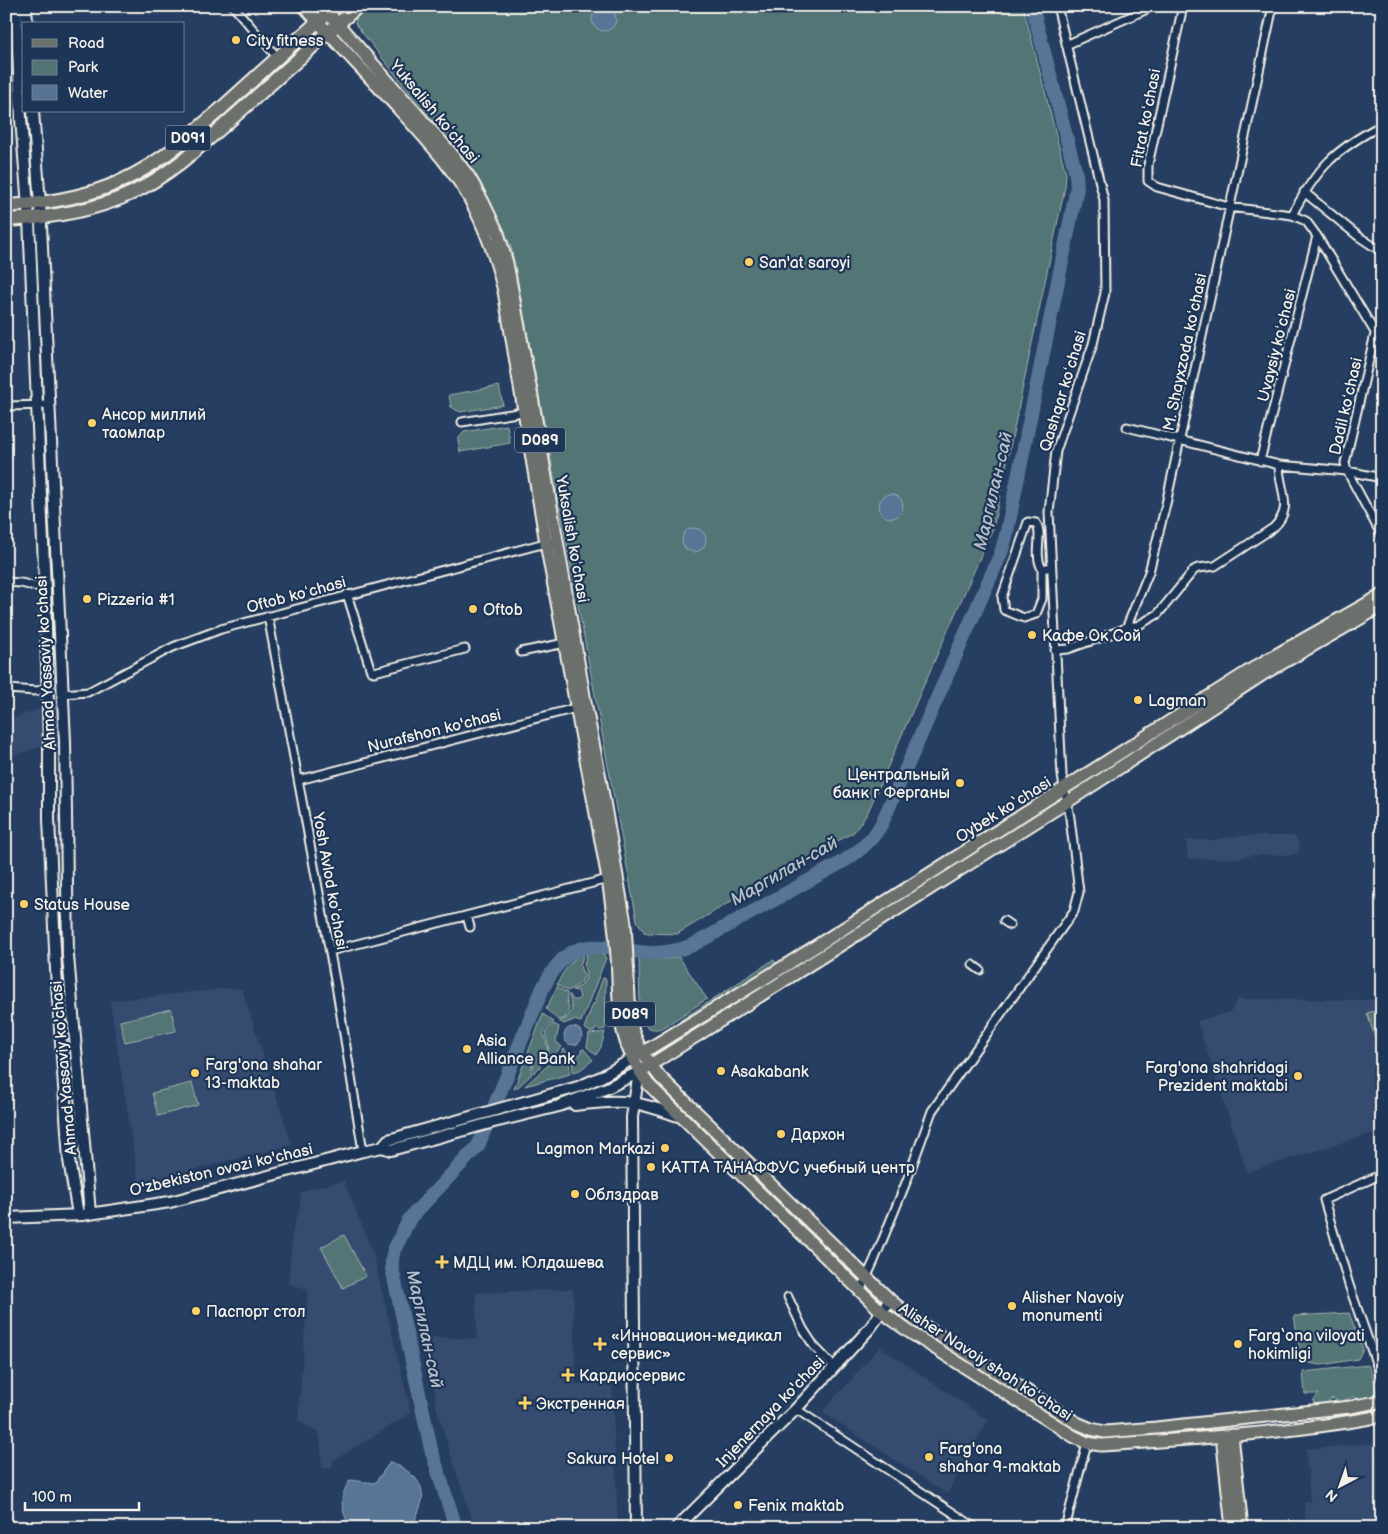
<svg xmlns="http://www.w3.org/2000/svg" width="1388" height="1534" viewBox="0 0 1388 1534" font-family="'Balsamiq Sans',sans-serif">
<rect width="100%" height="100%" fill="#263e61"/>
<filter id="ink" filterUnits="userSpaceOnUse"><feTurbulence type="fractalNoise" baseFrequency=".02" numOctaves="2"/><feDisplacementMap in="SourceGraphic" scale="10" xChannelSelector="R" yChannelSelector="G"/><feConvolveMatrix kernelMatrix="1 2 1 2 8 2 1 2 1" color-interpolation-filters="sRGB"/></filter>
<g filter="url(#ink)">
<!-- built -->
<path fill="#354c6f" d="M42,708L45,745L6,758V721Z
M1238,836H1295L1299,843V853L1291,855H1254L1238,858L1188,859L1186,840H1214Z
M231,988L242,989L292,1145L189,1171L139,1186L110,1001Z
M1237,999L1382,1000V1130L1247,1172L1197,1021L1230,1012Z
M344,1181L373,1253L411,1413L333,1461L332,1469L322,1468L320,1435L298,1420L308,1289L288,1284L293,1229L299,1211L301,1193L312,1188Z
M573,1289L576,1384L612,1383L618,1528H475L452,1459L437,1409L426,1337L477,1339L476,1293Z
M880,1347L988,1420L947,1494L822,1412Z
M1374,1443L1382,1468V1528H1306L1304,1503L1310,1501L1306,1449Z"/>
<!-- green -->
<path fill="#537474" stroke="#a4b2ae" d="M373,6H1023L1066,174L1065,187L993,528L867,814L854,832L756,886L677,934L645,933L637,921L511,246L479,180L356,25L355,22L357,17Z
M499,386L503,405L460,412L451,407L449,395Z
M507,425L510,443L460,452L458,439L464,432Z
M597,952L602,954L606,958L581,1022L574,1020L564,1024L559,1021L566,1019L572,1010L569,994L573,1000H577L580,997L578,991L572,990L581,986L585,980L586,974L584,966L587,953Z
M584,953L580,966L584,976L581,983L568,991L557,985C562,972 571,960 584,953Z
M679,957L707,999L664,1027C653,1032 644,1028 640,1017L639,958L666,959Z
M773,960L776,962V965L672,1030L670,1027Z
M603,978L606,979L605,1029L600,1030L597,1028L595,1031L590,1032L584,1028L593,1004L596,1003L595,1000Z
M557,987L567,993V1001L569,1009L565,1018L558,1020L546,1009Z
M171,1009L176,1031L125,1042L120,1021Z
M1382,1009V1059L1367,1013Z
M543,1014L554,1022C531,1033 555,1044 545,1054C543,1057 538,1058 534,1060L531,1069L532,1074L518,1087L514,1089Z
M554,1024L559,1027L556,1041L562,1047L543,1064H540V1067L534,1073L533,1068L534,1063L548,1053C552,1040 537,1033 554,1024Z
M605,1032L601,1047L596,1055L587,1047L589,1034Z
M564,1049L569,1054L570,1074L525,1086L556,1058H558Z
M584,1049L593,1060L580,1070L573,1072L572,1054L575,1052L577,1055L581,1054V1050Z
M192,1083L198,1105L158,1116L152,1093Z
M344,1235L366,1276L343,1288L321,1247Z
M1349,1313L1363,1349L1358,1359L1321,1365L1302,1362L1294,1316Z
M1368,1365L1373,1376L1377,1393L1367,1400L1352,1397L1340,1402L1332,1398L1323,1408L1316,1407L1313,1401L1319,1394H1305L1303,1372Z"/>
<!-- water -->
<path fill="#587495" stroke="#96a6b6" d="M592 19a12 12 0 1 1 24 0a12 12 0 1 1-24 0Z
M879 506a12 12 0 1 1 24 0a12 12 0 1 1-24 0Z
M682 540a12 12 0 1 1 24 0a12 12 0 1 1-24 0Z
M564 1036a9 9 0 1 1 18 0a9 9 0 1 1-18 0Z
M390,1462C406,1468 426,1481 422,1501C420,1510 415,1519 412,1528H350C341,1508 338,1499 350,1480L375,1483Z"/>
<g fill="none" stroke-linecap="round" stroke-linejoin="round">
<!-- river -->
<path stroke="#587495" stroke-width="14" d="M456,1528L431,1449L392,1268V1259L394,1250L410,1218L478,1146L542,990C547,980 553,969 561,961C586,935 621,952 652,953C667,953 680,950 693,945L844,861C860,851 873,840 882,823L1001,553L1006,536L1077,188L1076,174L1032,6"/>
<!-- street casing -->
<g stroke="#f4f1e8" stroke-width="11">
<path id="street" d="M233,6L278,58
M1183,6L1148,165V181L1157,187L1229,207L1292,215
M1066,45L1154,6
M1382,125C1334,150 1317,168 1292,215L1306,221L1317,236L1382,344
M1304,192L1358,236L1382,252
M1375,334L1345,463L1347,471L1382,536
M6,406L50,405
M462,422L517,413
M1127,427L1279,465L1347,471L1382,478
M1260,461L1317,236
M1042,569C1033,553 1044,534 1036,523L1028,522L1002,597L1004,610L1024,618L1036,614L1042,599V569L1051,567
M6,582L21,583L45,589
M347,594L371,671L374,672L465,649
M268,616L337,991L363,1151
M1127,626H1137L1158,614L1194,570L1198,568L1215,566L1273,528C1295,508 1279,490 1279,465
M1055,650L1068,649L1122,630L1127,626L1149,572L1166,504L1273,6
M521,652L565,643
M6,689L37,691L48,688
M62,694L88,692L173,647L221,629L549,542
M299,780L576,708
M467,916L470,927
M1004,921L1010,925
M330,951L608,879
M973,965L980,970
M1382,1174L1324,1200L1349,1285L1382,1380
M860,1291L874,1261L907,1180L932,1111L1074,911L1079,892L1070,818L1062,776L1049,512L1056,451L1093,344L1105,293L1104,200L1057,6
M788,1297L803,1329L814,1346L834,1367
M796,1409L976,1528
M324,1526L325,1528
M1065,1528L1087,1443"/>
</g>
<!-- secondary casing -->
<g stroke="#f4f1e8" stroke-width="14">
<path id="secondary" d="M16,6L21,119L29,219L45,589L49,744V819L56,970L69,1160L78,1215
M26,6L27,24
M33,111L40,204L65,742L68,956L90,1213
M575,1105C594,1103 613,1100 633,1103C649,1105 665,1112 681,1117
M382,1147L388,1140L578,1087L601,1077L632,1059
M6,1218L82,1215L170,1202L363,1151L382,1147L391,1150L494,1122L559,1106L607,1088L639,1072
M636,1528L632,1117L639,1072
M676,1528L796,1409L870,1328L890,1300"/>
</g>
<!-- primary casing -->
<g stroke="#f4f1e8" stroke-width="15">
<path id="primary" d="M304,6C334,40 366,73 397,107C425,138 456,170 475,209C488,235 497,262 504,291L546,543L608,879C612,905 615,930 617,956C620,1008 615,1040 649,1085L882,1312L908,1331L1073,1436L1087,1443L1101,1445C1195,1439 1290,1433 1382,1416
M322,6L451,153L469,177L483,202L498,233L507,263L532,397L586,707L600,778L625,923L630,1016L633,1032L642,1053L660,1077L890,1300L915,1320L1077,1423L1091,1429L1105,1432L1156,1428L1350,1407L1382,1401
M637,1056L783,967L1260,664L1382,595
M644,1069L1067,802L1265,673L1382,606
M1232,1435L1242,1528
M1222,1436L1232,1528"/>
</g>
<!-- highway casing -->
<g stroke="#f4f1e8" stroke-width="16">
<path id="highway" d="M6,206C40,204 75,199 107,187C154,169 185,140 222,108C260,74 297,39 336,6
M6,220C48,218 94,211 132,193C172,174 205,142 238,113C278,77 318,42 358,6"/>
</g>
<!-- street -->
<use href="#street" stroke="#1d3557" stroke-width="7"/>
<!-- secondary -->
<use href="#secondary" stroke="#1d3557" stroke-width="10"/>
<!-- primary -->
<use href="#primary" stroke="#6c706d" stroke-width="11"/>
<!-- highway -->
<use href="#highway" stroke="#6c706d" stroke-width="12"/>
</g>
</g>
<!-- markers -->
<g fill="#ffd166" stroke="#1d3557" stroke-width="2">
<circle cx="236" cy="40" r="5"/>
<circle cx="749" cy="262" r="5"/>
<circle cx="92" cy="423" r="5"/>
<circle cx="87" cy="599" r="5"/>
<circle cx="473" cy="609" r="5"/>
<circle cx="1032" cy="635" r="5"/>
<circle cx="1138" cy="700" r="5"/>
<circle cx="960" cy="783" r="5"/>
<circle cx="24" cy="904" r="5"/>
<circle cx="467" cy="1049" r="5"/>
<circle cx="721" cy="1071" r="5"/>
<circle cx="195" cy="1073" r="5"/>
<circle cx="1298" cy="1076" r="5"/>
<circle cx="781" cy="1134" r="5"/>
<circle cx="665" cy="1148" r="5"/>
<circle cx="651" cy="1167" r="5"/>
<circle cx="575" cy="1194" r="5"/>
<path d="M439.5 1254.5h5v5h5v5h-5v5h-5v-5h-5v-5h5z"/>
<circle cx="1012" cy="1306" r="5"/>
<circle cx="196" cy="1311" r="5"/>
<path d="M597.5 1336.5h5v5h5v5h-5v5h-5v-5h-5v-5h5z"/>
<circle cx="1238" cy="1344" r="5"/>
<path d="M565.5 1367.5h5v5h5v5h-5v5h-5v-5h-5v-5h5z"/>
<path d="M522.5 1395.5h5v5h5v5h-5v5h-5v-5h-5v-5h5z"/>
<circle cx="929" cy="1457" r="5"/>
<circle cx="669" cy="1458" r="5"/>
<circle cx="738" cy="1505" r="5"/>
</g>
<g text-anchor="middle" stroke-width="4.5" stroke-linejoin="round" paint-order="stroke">
<!-- shield labels -->
<g fill="#1d3557" stroke="#b4b9bc" stroke-width="1">
<rect x="165.5" y="125.5" width="45" height="25" rx="4"/>
<rect x="515" y="427.5" width="50" height="25" rx="4"/>
<rect x="605" y="1001.5" width="50" height="25" rx="4"/>
</g>
<g font-size="15" font-weight="bold" fill="#f4f1e8">
<text x="188" y="143">D091</text>
<text x="540" y="445">D089</text>
<text x="630" y="1019">D089</text>
</g>
<!-- poi labels -->
<g font-size="16" fill="#f4f1e8" stroke="#1d3557" text-anchor="start">
<text x="246" y="46">City fitness</text>
<text x="759" y="268">San'at saroyi</text>
<text x="102" y="420">Ансор миллий<tspan x="102" dy="18">таомлар</tspan></text>
<text x="97" y="605">Pizzeria #1</text>
<text x="483" y="615">Oftob</text>
<text x="1042" y="641">Кафе Ок Сой</text>
<text x="1148" y="706">Lagman</text>
<text x="950" y="780" text-anchor="end">Центральный<tspan x="950" dy="18">банк г Ферганы</tspan></text>
<text x="34" y="910">Status House</text>
<text x="477" y="1046">Asia<tspan x="477" dy="18">Alliance Bank</tspan></text>
<text x="205" y="1070">Farg'ona shahar<tspan x="205" dy="18">13-maktab</tspan></text>
<text x="1288" y="1073" text-anchor="end">Farg'ona shahridagi<tspan x="1288" dy="18">Prezident maktabi</tspan></text>
<text x="731" y="1077">Asakabank</text>
<text x="791" y="1140">Дархон</text>
<text x="655" y="1154" text-anchor="end">Lagmon Markazi</text>
<text x="661" y="1173">КАТТА ТАНАФФУС учебный центр</text>
<text x="585" y="1200">Облздрав</text>
<text x="453" y="1268">МДЦ им. Юлдашева</text>
<text x="1022" y="1303">Alisher Navoiy<tspan x="1022" dy="18">monumenti</tspan></text>
<text x="206" y="1317">Паспорт стол</text>
<text x="611" y="1341">«Инновацион-медикал<tspan x="611" dy="18">сервис»</tspan></text>
<text x="1248" y="1341">Farg‘ona viloyati<tspan x="1248" dy="18">hokimligi</tspan></text>
<text x="579" y="1381">Кардиосервис</text>
<text x="536" y="1409">Экстренная</text>
<text x="939" y="1454">Farg'ona<tspan x="939" dy="18">shahar 9-maktab</tspan></text>
<text x="659" y="1464" text-anchor="end">Sakura Hotel</text>
<text x="748" y="1511">Fenix maktab</text>
</g>
<!-- street labels -->
<g font-size="16" fill="#f4f1e8" stroke="#1d3557">
<text transform="translate(435 111) rotate(50)" y="6">Yuksalish koʻchasi</text>
<text transform="translate(1145 118) rotate(-79)" y="6">Fitrat koʻchasi</text>
<text transform="translate(1276 345) rotate(-76)" y="6">Uvaysiy koʻchasi</text>
<text transform="translate(1184 352) rotate(-78)" y="6">M. Shayxzoda koʻchasi</text>
<text transform="translate(1062 391) rotate(-73)" y="6">Qashqar koʻchasi</text>
<text transform="translate(1345 406) rotate(-77)" y="6">Dadil koʻchasi</text>
<text transform="translate(573 539) rotate(80)" y="6">Yuksalish koʻchasi</text>
<text transform="translate(296 594) rotate(-15)" y="6">Oftob koʻchasi</text>
<text transform="translate(45 663) rotate(-93)" y="6">Ahmad Yassaviy ko'chasi</text>
<text transform="translate(434 730) rotate(-14)" y="6">Nurafshon ko'chasi</text>
<text transform="translate(1003 809) rotate(-32)" y="6">Oybek ko‘chasi</text>
<text transform="translate(331 881) rotate(80)" y="6">Yosh Avlod koʻchasi</text>
<text transform="translate(63 1068) rotate(-95)" y="6">Ahmad Yassaviy ko'chasi</text>
<text transform="translate(221 1169) rotate(-13)" y="6">O'zbekiston ovozi ko'chasi</text>
<text transform="translate(986 1361) rotate(33)" y="6">Alisher Navoiy shoh koʻchasi</text>
<text transform="translate(770 1411) rotate(-46)" y="6">Injenernaya ko'chasi</text>
</g>
<!-- water labels -->
<g font-size="18" font-style="italic" fill="#b6bfc7" stroke="#1d3557">
<text transform="translate(993 491) rotate(-77)" y="6">Маргилан-сай</text>
<text transform="translate(784 871) rotate(-30)" y="6">Маргилан-сай</text>
<text transform="translate(425 1329) rotate(78)" y="6">Маргилан-сай</text>
</g>
</g>
<!-- margin -->
<rect width="1388" height="1534" fill="none" stroke="#1d3557" stroke-width="25"/>
<rect x="12" y="12" width="1363" height="1509" fill="none" stroke="#f4f1e8" stroke-width="2" filter="url(#ink)"/>
<!-- legend -->
<rect x="22" y="22" width="162" height="90" fill="#1d3557" stroke="#738091"/>
<rect x="32" y="39" width="25" height="8" fill="#6c706d" stroke="#738091"/>
<text x="68" y="48" font-size="15" fill="#f4f1e8">Road</text>
<rect x="32" y="60" width="25" height="15" fill="#537474" stroke="#738091"/>
<text x="68" y="72" font-size="15" fill="#f4f1e8">Park</text>
<rect x="32" y="85" width="25" height="15" fill="#587495" stroke="#738091"/>
<text x="68" y="98" font-size="15" fill="#f4f1e8">Water</text>
<!-- north arrow -->
<g transform="translate(1340 1486) rotate(221)" stroke="#1d3557" stroke-width="4" paint-order="stroke">
<path d="M0-4L9 19L0 12L-9 19Z" fill="#f4f1e8"/>
<text y="-8" font-size="14" font-weight="bold" text-anchor="middle" fill="#f4f1e8">N</text>
</g>
<!-- scale -->
<path d="M25 1502v8h114v-8" fill="none" stroke="#f4f1e8" stroke-width="2.5"/>
<text x="32" y="1502" font-size="15" fill="#f4f1e8" stroke="#1d3557" stroke-width="4" paint-order="stroke">100 m</text>
</svg>
